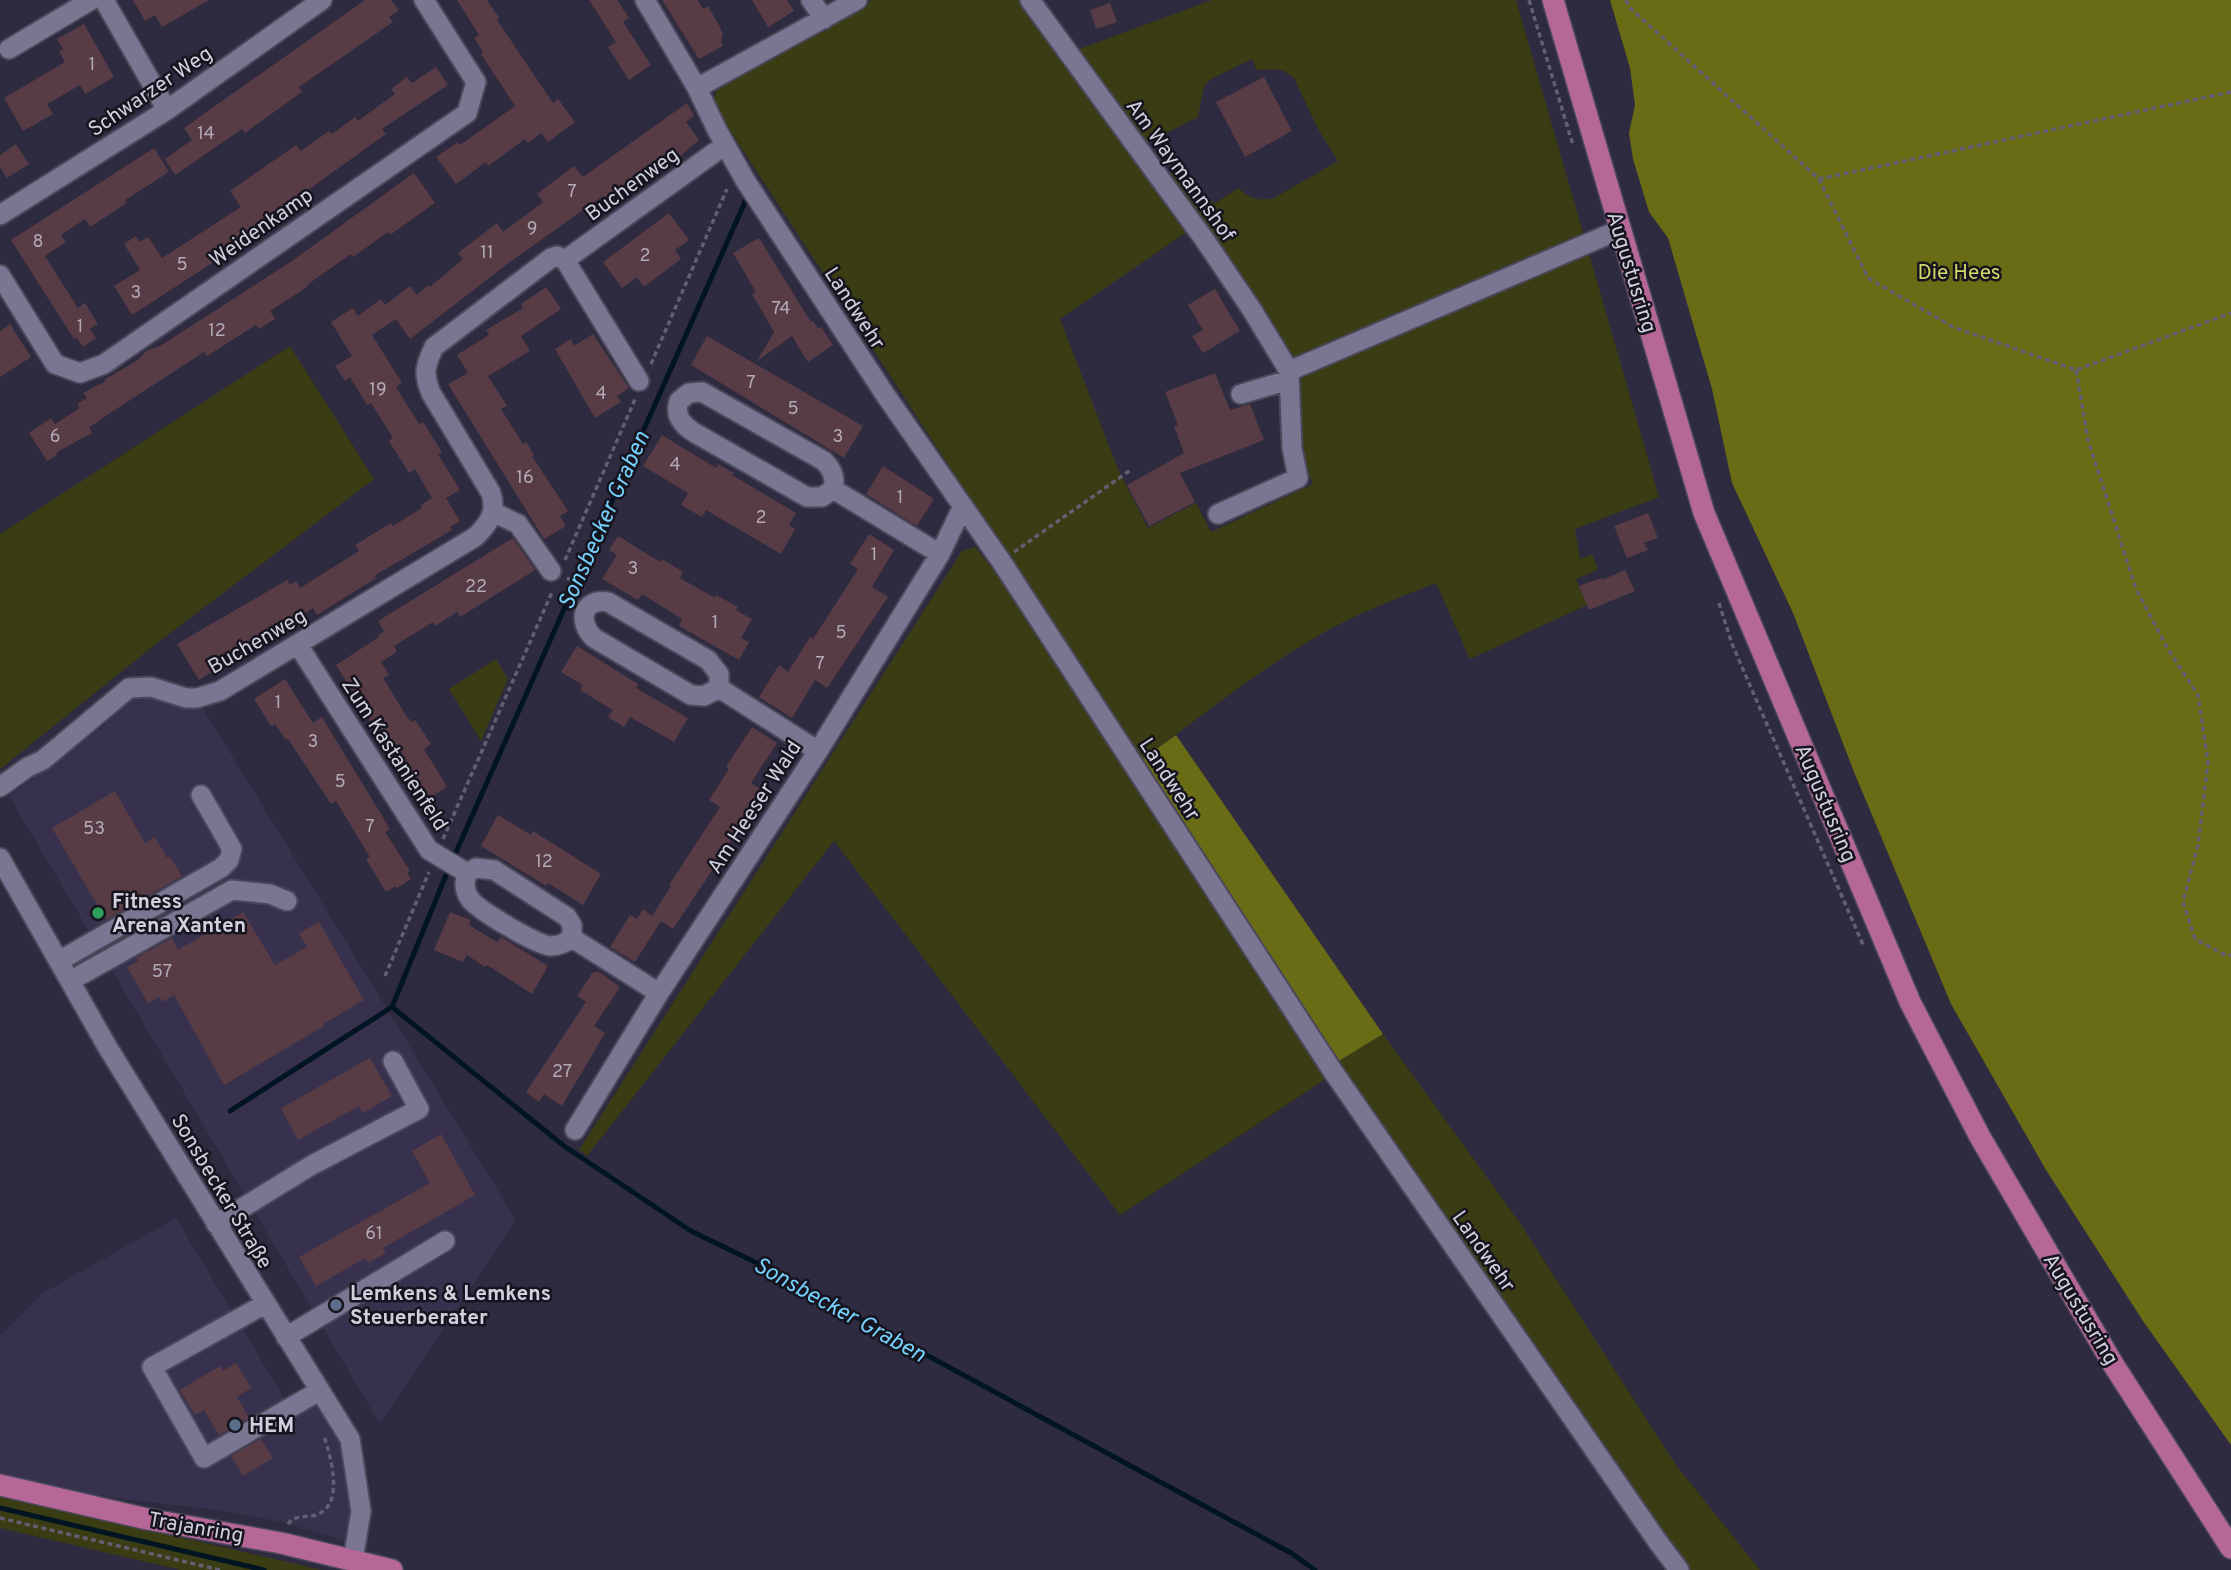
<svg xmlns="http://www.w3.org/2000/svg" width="2231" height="1570" viewBox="0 0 2231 1570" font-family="Overpass,sans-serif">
<rect width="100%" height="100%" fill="#2e2a40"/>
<!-- built -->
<path fill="#37314d" d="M145,693L201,705L516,1220L380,1424L9,796L105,725L117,706L128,698Z
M176,1218L290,1408L319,1391L350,1439L360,1545L281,1522L219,1510L122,1499L69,1490L0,1474V1335L43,1293Z"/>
<!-- green -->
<path fill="#3a3c13" d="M872,0H1023L1191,229L1060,319L1118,469L1148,528L1196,503L1211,532L1313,484L1296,443L1294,380L1588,250L1659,497L1575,529L1580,559L1592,554L1598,570L1576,579L1587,605L1470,659L1436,583C1397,598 1359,613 1323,633C1259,669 1201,717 1141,760L712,103L717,90Z
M1212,0H1516L1584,236L1304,361L1288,357L1170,183L1171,170L1187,176L1203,198L1216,203L1238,188C1250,198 1258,202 1274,198L1338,161L1318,129L1294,78L1284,71L1275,69L1257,70L1252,59L1211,79L1204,86L1198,117L1143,145L1074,51Z
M290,346L374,479L161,640L0,769V534Z
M975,547L1027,612L1330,1076L1120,1215L834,841L587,1156L579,1150L962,551Z
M496,659L508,679L481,741L449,689Z
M1383,1034L1520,1223L1676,1465L1760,1570H1686L1334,1064Z
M0,1496L322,1570H181L0,1528Z"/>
<!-- forest -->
<path fill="#696b15" d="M1610,0H2231V1445L2143,1321L2046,1170L1951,1004L1854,772L1793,613L1732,483L1712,389L1668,238L1649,212L1633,159L1629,133L1635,105L1630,68Z
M1176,735L1383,1034L1334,1064L1141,760Z"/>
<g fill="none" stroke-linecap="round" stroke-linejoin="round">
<!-- stream -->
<path stroke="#001521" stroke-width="5" d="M456,852L749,193
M446,875L392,1007L564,1146L691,1231L759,1264L1291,1553L1315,1570
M230,1111L392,1007
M0,1508L264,1570"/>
</g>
<!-- building -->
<path fill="#573c45" d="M133,0H209L162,27L155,15L145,21Z
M365,0H391L399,10L389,17L393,22L299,87L302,92L245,133L242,129L175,175L165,159L192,140L184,128Z
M457,0H487L499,18L497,20L553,103L558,99L575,122L548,142L541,133L528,143L525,139L488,166L486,162L456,184L436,157L458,142L460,145L515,106L481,54L483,52L474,38L479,35Z
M589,0H617L629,18L623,22L651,65L629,80L608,47L616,42Z
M662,0H698L703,9L708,6L723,33L721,42L723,46L699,59Z
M752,0H787L794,11L768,27Z
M1110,3L1117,22L1096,29L1090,10Z
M84,24L114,77L85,94L80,85L47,104L53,114L23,131L4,98L65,62L59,51L63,49L57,39Z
M436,67L448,85L382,129L386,134L248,233L251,238L132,315L114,286L140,270L124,244L136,236L140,242L148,237L162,258L241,207L230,191L296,145L301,151L329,131L332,134L355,117L358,121L395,94L391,89L407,77L412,83Z
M1264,77L1292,131L1245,157L1216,102Z
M687,103L694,116L686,122L699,140L667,167L612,207L603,196L510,262L410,339L396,319L372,335L402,383L396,387L419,424L423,422L442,452L438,454L460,490L446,498L460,521L450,527L452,530L374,576L376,578L317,615L313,608L199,680L177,644L287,580L290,585L296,581L300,588L359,551L355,545L391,523L393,526L422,508L421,505L432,498L415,469L409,473L389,441L393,438L371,403L367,405L350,377L345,381L335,366L352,356L331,322L353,308L358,316L381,299L385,305L410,286L417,295L429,285L430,287L463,259L458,253L497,223L503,232L543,202L537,194L574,166L583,177Z
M16,144L29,164L7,178L0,167V155Z
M154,148L169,172L125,200L127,203L90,227L85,219L61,235L66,242L45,256L78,308L85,303L98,324L90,329L96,338L83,347L77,338L74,339L11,240Z
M414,173L435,203L390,235L388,232L353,257L351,254L307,285V287L270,311L275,319L259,329L256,325L207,356L204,352L101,419V420L89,427L92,433L57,452L56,456L47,461L29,433L51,418L55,424L80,408L77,404L87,398L83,393L106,381L104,380L138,360L146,351L160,346L289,263Z
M669,213L689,240L675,250L681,259L644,287L637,277L622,288L603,262Z
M759,238L811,322L813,321L818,328L821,327L833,345L808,362L792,336L757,361L774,332L752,294L756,292L733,253Z
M546,287L561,309L521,336L530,351L488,376L507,406L501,409L523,444L526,442L534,455L532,456L568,511L560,516L566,526L544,539L448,384L468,373L457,355L489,335L486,330L523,308L521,304Z
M1215,289L1240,331L1203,353L1192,336L1203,330L1188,305Z
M10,324L31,357L0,377V331Z
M593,334L629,388L617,396L621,402L595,418L555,349L571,339L574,346Z
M707,336L863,426L844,458L691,365Z
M1215,373L1230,410L1250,404L1264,440L1180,473L1195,502L1149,526L1127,485L1184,453L1174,426L1178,425L1165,392Z
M662,435L716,468L718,464L734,473L732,475L796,513L789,525L795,529L781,554L706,510L702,517L681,505L688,493L643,466Z
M883,466L934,499L917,526L866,494Z
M1648,513L1658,538L1644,543L1648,550L1627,558L1614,526Z
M869,534L894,550L872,587L888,597L827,688L815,680L792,718L759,697L779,665L788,672L810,637L813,639L858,569L850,564Z
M618,536L660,562L662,559L683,572L680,578L715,598L716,595L738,607L736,610L752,619L741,638L749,642L739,660L679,626L682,619L642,594L638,600L602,579L617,555L609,550Z
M513,538L535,570L460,617L457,612L435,626L433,622L394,646L397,652L381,662L389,675L383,678L407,717L412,722L415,720L431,744L424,749L447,787L425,801L378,724L374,726L336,665L379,637L378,635L384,631L378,621Z
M1625,570L1635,591L1589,610L1579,586L1601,578L1602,580Z
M577,646L638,684L636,688L688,718L674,742L630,717L624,727L608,717L613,710L580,690L583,685L561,672Z
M285,679L313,723L322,717L390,829L385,832L410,871L407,873L411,879L397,888L396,886L386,892L366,859L370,857L336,801L331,804L288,739L286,740L275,724L271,726L254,699Z
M752,727L777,743L751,783L762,790L713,869L673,929L655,917L661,921L635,962L610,947L630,915L637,919L643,909L652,916L671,886L669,885L720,807L709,800L729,769L726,767Z
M115,791L145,843L155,837L167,858L170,857L182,876L106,920L52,828Z
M498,815L531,835L533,831L601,874L583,905L548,883L546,886L481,846Z
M243,912L275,965L307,947L299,933L319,922L364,1000L323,1024L324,1026L224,1085L174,995L162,1002L159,997L148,1003L127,967L139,961L136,958L172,938L178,950Z
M450,912L471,920L469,925L497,942L501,937L548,966L532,994L487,965L485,967L467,955L463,962L434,950Z
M593,972H599L620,987L594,1026L605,1033L562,1106L544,1094L539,1102L526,1092L586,1002L577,996Z
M370,1058L392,1096L363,1113L359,1106L298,1140L281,1108Z
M441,1134L475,1195L383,1248L386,1253L368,1263L365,1258L316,1286L299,1257L430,1183L412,1151Z
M236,1363L251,1388L237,1397L249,1418L219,1435L204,1410L195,1415L180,1390L220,1366L223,1371Z
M261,1439L273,1458L243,1476L231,1456Z"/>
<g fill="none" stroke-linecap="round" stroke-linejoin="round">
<!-- minor casing -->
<g stroke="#4b475a" stroke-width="23">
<path id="minor" d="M104,0L167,110
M645,0L697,88L717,130L745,180L884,393L1001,561L1332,1070L1658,1542L1679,1570
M811,0L824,19
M1030,0L1204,239L1252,310L1289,371L1292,448L1298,478L1218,514
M9,49L91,0
M697,88L857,0
M0,215L167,110L322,0
M565,260L639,381
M0,275L55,364L80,373L104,364L467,113L476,82L424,0
M1289,371L1619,230
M1241,394L1289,380
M833,489L822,497H807L695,433C682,425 674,416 679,401L689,393L702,392L824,461C832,469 836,478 833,489L940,554
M493,512L518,524L551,571
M298,645L429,850L467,873L476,868L494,870L567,917L572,925V938L659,993
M719,688L704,696L691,695L594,638C577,622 582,598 608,602L708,660L719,674V688L818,751
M0,787L28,767L43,760L129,688L151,687L186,698H197L220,691L475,537C489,524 497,512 491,493L431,393C423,374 425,366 434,347L551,258L557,256L565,260L725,145
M0,858L108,1048L350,1439L361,1511L353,1560
M467,873C464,882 464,891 470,899C479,911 537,945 551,946C559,946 565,943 572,938
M59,961L221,868L229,860L232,849L201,795
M70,981L232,890L270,894L287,901
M575,1130L659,993L818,751L940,554L963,506
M216,1224L312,1165L419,1109L393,1061
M265,1304L152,1367L204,1458L319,1391
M286,1337L445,1241"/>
</g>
<!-- major casing -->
<g stroke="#4b475a" stroke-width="24">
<path id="major" d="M1553,0L1704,513L1910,1002L1980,1137L2113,1364L2231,1548
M0,1485L147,1519L281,1543L392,1570"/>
</g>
<!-- path -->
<path stroke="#635f73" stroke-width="3.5" stroke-dasharray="5 3.5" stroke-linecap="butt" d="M1529,0L1573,145
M1626,0L1630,8L1819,179L2231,92
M1819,179L1868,278L1953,327L2076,370L2231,313
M651,364L727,189
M2076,370L2088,440L2136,589L2168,649L2198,695L2208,762L2198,845L2183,902L2195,939L2227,956L2231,955
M1014,552L1132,469
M565,560L636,397
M567,578L585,587
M1719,603L1732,644L1864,947
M443,839L553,590
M385,976L429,872
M0,1518L220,1570
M288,1524C296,1513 307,1519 318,1514C345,1503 330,1455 324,1436"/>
<!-- minor -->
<use href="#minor" stroke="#7a7590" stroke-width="19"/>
<!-- major -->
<use href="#major" stroke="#b56897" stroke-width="21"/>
</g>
<!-- markers -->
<circle fill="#2e9e5b" stroke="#16141e" stroke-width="2.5" cx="98" cy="913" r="7"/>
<g fill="#5c6f8a" stroke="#16141e" stroke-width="2.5">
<circle cx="336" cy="1305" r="7"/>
<circle cx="235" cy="1425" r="7"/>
</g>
<g text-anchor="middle" stroke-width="5" stroke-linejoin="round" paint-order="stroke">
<!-- number labels -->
<g font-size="18" fill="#b3aab8">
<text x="92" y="70">1</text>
<text x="206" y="139">14</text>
<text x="572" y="197">7</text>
<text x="532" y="234">9</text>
<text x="38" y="247">8</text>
<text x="487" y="258">11</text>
<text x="645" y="261">2</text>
<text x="182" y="270">5</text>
<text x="136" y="298">3</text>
<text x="781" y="314">74</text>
<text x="80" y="332">1</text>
<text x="217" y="336">12</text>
<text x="751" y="388">7</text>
<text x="378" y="395">19</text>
<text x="601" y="399">4</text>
<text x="793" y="414">5</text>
<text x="55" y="442">6</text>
<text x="838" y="442">3</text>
<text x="675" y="470">4</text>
<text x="525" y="483">16</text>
<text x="900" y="503">1</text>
<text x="761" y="523">2</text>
<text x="874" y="560">1</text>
<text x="633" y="574">3</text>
<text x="476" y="592">22</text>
<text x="715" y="628">1</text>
<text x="841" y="638">5</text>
<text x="820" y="669">7</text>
<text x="278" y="708">1</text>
<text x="313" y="747">3</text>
<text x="340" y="787">5</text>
<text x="370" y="832">7</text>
<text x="94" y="834">53</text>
<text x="544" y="867">12</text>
<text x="162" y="977">57</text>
<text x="562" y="1077">27</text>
<text x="374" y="1239">61</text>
</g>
<!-- street labels -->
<g font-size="21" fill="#d2cfde" stroke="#16141e">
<text transform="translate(150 91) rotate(-34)" y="7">Schwarzer Weg</text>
<text transform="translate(1181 170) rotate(54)" y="7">Am Waymannshof</text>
<text transform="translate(632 184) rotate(-36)" y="7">Buchenweg</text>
<text transform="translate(261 227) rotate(-35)" y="7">Weidenkamp</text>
<text transform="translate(1632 272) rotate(73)" y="7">Augustusring</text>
<text transform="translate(855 308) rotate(57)" y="7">Landwehr</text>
<text transform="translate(257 641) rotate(-30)" y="7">Buchenweg</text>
<text transform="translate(395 754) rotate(57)" y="7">Zum Kastanienfeld</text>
<text transform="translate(1170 779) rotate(57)" y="7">Landwehr</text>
<text transform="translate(1826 803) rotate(67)" y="7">Augustusring</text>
<text transform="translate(754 807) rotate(-57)" y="7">Am Heeser Wald</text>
<text transform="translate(222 1191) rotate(59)" y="7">Sonsbecker Straße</text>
<text transform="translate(1484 1251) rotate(55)" y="7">Landwehr</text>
<text transform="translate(2081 1309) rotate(59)" y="7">Augustusring</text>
<text transform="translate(196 1527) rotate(10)" y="7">Trajanring</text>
</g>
<!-- park labels -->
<g font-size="21" fill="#d4d96c" stroke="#16141e">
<text x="1959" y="279">Die Hees</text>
</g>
<!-- poi labels -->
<g font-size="21" font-weight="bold" fill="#d2cfde" stroke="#16141e" text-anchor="start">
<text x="112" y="908">Fitness<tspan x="112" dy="24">Arena Xanten</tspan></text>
<text x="350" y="1300">Lemkens &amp; Lemkens<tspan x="350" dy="24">Steuerberater</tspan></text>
<text x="249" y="1432">HEM</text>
</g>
<!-- water labels -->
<g font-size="23" font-style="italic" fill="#75d0fc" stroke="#16141e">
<text transform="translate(603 520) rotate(-66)" y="8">Sonsbecker Graben</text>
<text transform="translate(840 1309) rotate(29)" y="8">Sonsbecker Graben</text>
</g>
</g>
</svg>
